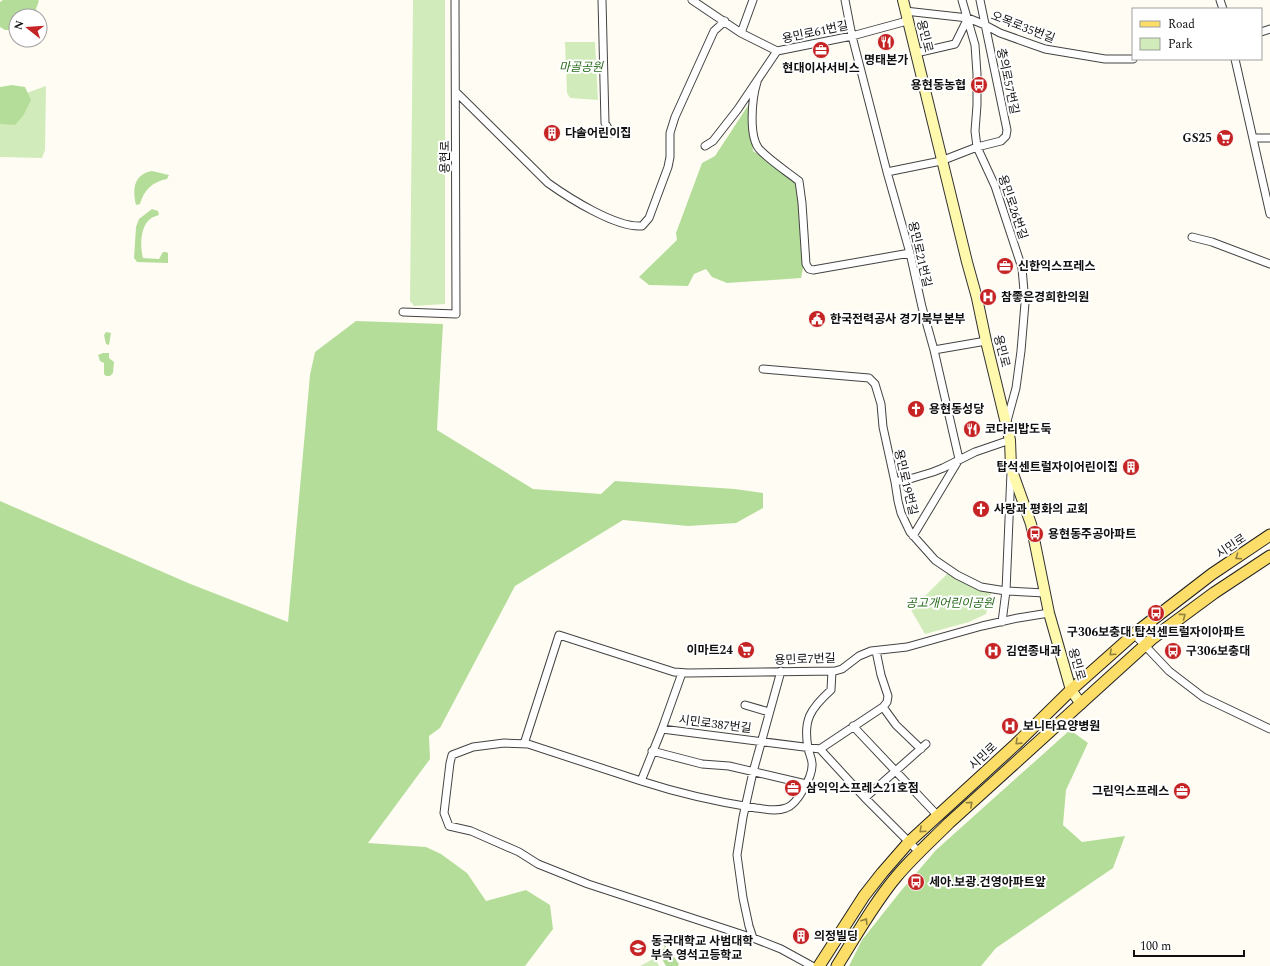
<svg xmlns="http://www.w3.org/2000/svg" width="1270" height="966" viewBox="0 0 1270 966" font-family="Spectral,'Noto Sans KR',serif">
<rect width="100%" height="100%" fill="#fffdf3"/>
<!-- green -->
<path fill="#d2ebbb" d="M413,0H445V304L414,306L410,301Z
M565,42H595L598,100L570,98L567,93Z
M46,86L45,150L42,158L0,157V87L21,95Z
M947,574L958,580L991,593L986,614L969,622L925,634L911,610Z
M655,958L659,966H640Z"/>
<!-- forest -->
<path fill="#b5dd9a" d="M3,0H38L39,1L36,9L38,16H16V30H5L0,27V2Z
M12,85L25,87L31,100L23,116L15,125L0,124V87Z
M749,104L753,151L777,167L799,184L805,259L801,278L727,283L712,277L706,269L694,274L688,286L649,285L639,277L677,240L676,233L702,163L715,156Z
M152,171L169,175L167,179C152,182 144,190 140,204L136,205C132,189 134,174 152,171Z
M152,209L158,211L159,215C156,216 152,217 150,219C140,227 140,247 143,258L159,259L163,252H166L168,253V263L137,262L134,258L136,227L139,219Z
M356,321L443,324L437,430L533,489L601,494L615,481L735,489L763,493V508L736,523L688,526L623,520L515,586L440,728L429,736L430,759L368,843L426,847L441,854L467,873L486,901L526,890L550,905L553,929L525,966H0V501L188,583L288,622L310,375L315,352Z
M106,332L111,333L109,345L106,344L104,335Z
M103,353H109V358L114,362L113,373L110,376H106L104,374V363L100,361L98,355Z
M1070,730L1088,743L1066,790L1063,825L1082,842L1125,836L1113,868L996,948L981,966H849L862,940L900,892L936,850Z
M659,937L679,964L678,966H666L658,952L665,948Z"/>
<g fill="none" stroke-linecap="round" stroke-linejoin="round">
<!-- street casing -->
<g stroke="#434343" stroke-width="9">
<path id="street" d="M602,0L605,123L611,133
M692,0L741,33L777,51L852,36L907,21
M845,0L852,36L887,172L910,253L922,307L934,350L959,459
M962,0L975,45L977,74V105L975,131L977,147L995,186L1022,268L1025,303L1021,351L1016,388L1007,421
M1220,0L1223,9
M905,11L968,18L985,25L1000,33L1045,49L1105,59H1133
M1261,32L1270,29
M741,33L753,0
M916,53L955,44L968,18
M1235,59L1270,214
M757,82C752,98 748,137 760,150C772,162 786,171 799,181L802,203L806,264L809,269L813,270L910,253
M456,92L548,183C569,198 616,228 642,226L649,218L668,167L670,157V133L675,117L714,31L725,21
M1254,138H1270
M705,146L713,141L738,109L777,51
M887,172L941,161L977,147L1001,141L1006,136L1007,130L980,0
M1192,237L1212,242L1270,264
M403,312L456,314L455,0
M934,350L986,341
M763,369L869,378L875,384L881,404L883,427L895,482L898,501L901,513L910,532L935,560L957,575L981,587L1006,591L1011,472
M895,482L913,478L933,472L943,468L975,452L1010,440
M913,536L958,461
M1002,622L1006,591L1045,593
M1134,634L1169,671L1203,697L1270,729
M876,651L881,675L888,696L887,702L883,707L896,725L921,749
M781,671L753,772L743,817L737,855L743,898L749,926L753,938L781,949L812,966
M745,705L769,712
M853,726L938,816
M662,729L682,673
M524,744L559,635L674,672L688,673L835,671L842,669L859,656L871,651L907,647L982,626L1018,618L1049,613
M820,749L883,707
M652,751L702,764L729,766L806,784
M641,781C678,793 717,802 756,808C766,809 776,812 786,808C797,805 812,777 812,766C813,760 809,754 808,748C803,720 810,709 831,690L832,671
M865,798L926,744
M753,938L588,884L538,864L519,852L471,831L449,826L444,813L450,763L452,755L473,747L504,743L528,744L641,781L662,729L820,749L865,798L919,852"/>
</g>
<!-- secondary casing -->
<g stroke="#323232" stroke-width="12">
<path id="secondary" d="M903,0L967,262L977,298L986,341L1010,440L1011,468L1031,524L1049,613L1071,690L1081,704"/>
</g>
<!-- primary casing -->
<g stroke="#212121" stroke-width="13">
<path id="primary" d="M819,966L864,896L882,873L909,842L1016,744L1071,690L1134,634L1212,574L1270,535
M837,966C856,936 874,903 897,876C913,857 931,841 949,823L1153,638L1214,593L1270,556"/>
</g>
<!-- street -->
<use href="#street" stroke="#fff" stroke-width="7"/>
<!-- secondary -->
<use href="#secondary" stroke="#fff9ae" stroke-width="10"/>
<!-- primary -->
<use href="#primary" stroke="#fbdd67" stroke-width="11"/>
</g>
<!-- one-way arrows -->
<defs><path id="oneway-chevron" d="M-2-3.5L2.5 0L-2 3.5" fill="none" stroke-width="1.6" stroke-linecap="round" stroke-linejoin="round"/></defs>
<g stroke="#918140">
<use href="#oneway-chevron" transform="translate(1238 557) rotate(146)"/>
<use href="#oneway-chevron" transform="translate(1183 616) rotate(-36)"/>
<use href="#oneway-chevron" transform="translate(1112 653) rotate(138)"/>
<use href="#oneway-chevron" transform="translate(1018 742) rotate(136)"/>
<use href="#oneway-chevron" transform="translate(970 804) rotate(-42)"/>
<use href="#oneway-chevron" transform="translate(922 830) rotate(137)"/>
<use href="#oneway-chevron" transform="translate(865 921) rotate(-58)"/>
</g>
<!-- icons -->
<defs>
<g id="restaurant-disc" transform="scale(0.9)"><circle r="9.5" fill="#c52324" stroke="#fff"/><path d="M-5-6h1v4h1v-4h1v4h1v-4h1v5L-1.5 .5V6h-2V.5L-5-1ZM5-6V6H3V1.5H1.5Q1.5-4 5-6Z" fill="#fff"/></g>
<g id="office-disc" transform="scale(0.9)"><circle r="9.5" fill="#c52324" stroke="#fff"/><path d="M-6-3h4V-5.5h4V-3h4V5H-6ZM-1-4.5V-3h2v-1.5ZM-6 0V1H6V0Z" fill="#fff"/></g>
<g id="bus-disc" transform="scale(0.9)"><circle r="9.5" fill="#c52324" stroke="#fff"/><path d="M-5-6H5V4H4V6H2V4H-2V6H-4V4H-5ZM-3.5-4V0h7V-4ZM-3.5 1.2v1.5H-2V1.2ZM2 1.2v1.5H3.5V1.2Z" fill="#fff"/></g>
<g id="building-disc" transform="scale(0.9)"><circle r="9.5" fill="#c52324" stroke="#fff"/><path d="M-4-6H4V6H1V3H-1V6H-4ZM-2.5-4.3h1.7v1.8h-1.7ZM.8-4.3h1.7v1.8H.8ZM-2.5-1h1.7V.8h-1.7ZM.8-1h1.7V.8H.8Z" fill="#fff"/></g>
<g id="supermarket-disc" transform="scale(0.9)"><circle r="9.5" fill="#c52324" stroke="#fff"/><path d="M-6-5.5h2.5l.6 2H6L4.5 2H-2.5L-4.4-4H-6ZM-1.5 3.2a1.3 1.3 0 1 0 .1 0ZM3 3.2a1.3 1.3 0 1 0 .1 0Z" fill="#fff"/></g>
<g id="hospital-disc" transform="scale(0.9)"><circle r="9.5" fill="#c52324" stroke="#fff"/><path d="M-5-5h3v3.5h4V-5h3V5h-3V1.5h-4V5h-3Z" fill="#fff"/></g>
<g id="civic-disc" transform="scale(0.9)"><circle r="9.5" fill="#c52324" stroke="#fff"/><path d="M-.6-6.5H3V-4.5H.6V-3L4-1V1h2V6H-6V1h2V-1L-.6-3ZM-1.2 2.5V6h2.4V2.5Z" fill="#fff"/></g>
<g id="church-disc" transform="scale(0.9)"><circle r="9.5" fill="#c52324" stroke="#fff"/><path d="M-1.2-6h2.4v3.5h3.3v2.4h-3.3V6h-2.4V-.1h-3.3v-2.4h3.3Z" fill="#fff"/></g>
<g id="school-disc" transform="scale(0.9)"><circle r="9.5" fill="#c52324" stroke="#fff"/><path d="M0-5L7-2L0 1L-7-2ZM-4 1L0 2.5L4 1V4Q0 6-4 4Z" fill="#fff"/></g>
</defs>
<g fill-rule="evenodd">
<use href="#restaurant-disc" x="886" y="42"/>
<use href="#office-disc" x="821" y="50"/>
<use href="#bus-disc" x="979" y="85"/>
<use href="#building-disc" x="552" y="133"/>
<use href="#supermarket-disc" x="1225" y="138"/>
<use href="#office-disc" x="1005" y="266"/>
<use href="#hospital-disc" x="988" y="297"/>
<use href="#civic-disc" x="817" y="319"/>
<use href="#church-disc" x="916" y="409"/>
<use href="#restaurant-disc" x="972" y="429"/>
<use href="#building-disc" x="1131" y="467"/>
<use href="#church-disc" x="981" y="509"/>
<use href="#bus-disc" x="1035" y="534"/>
<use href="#bus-disc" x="1156" y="613"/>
<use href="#supermarket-disc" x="746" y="650"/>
<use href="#hospital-disc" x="993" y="651"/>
<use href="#bus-disc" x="1173" y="651"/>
<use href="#hospital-disc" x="1010" y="726"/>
<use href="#office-disc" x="793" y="788"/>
<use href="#office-disc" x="1182" y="791"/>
<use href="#bus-disc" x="916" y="882"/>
<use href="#building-disc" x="801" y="936"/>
<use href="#school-disc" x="638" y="948"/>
</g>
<g text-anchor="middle" stroke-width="4" stroke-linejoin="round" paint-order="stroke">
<!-- street labels -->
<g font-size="12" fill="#101010" stroke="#fff">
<text transform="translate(1023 27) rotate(21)" y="4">오목로35번길</text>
<text transform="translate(815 32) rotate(-12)" y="4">용민로61번길</text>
<text transform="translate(925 36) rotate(76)" y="4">용민로</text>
<text transform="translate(1008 81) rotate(78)" y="4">충의로57번길</text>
<text transform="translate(445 157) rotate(-90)" y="4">용현로</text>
<text transform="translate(1013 207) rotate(71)" y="4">용민로26번길</text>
<text transform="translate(920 254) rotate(77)" y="4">용민로21번길</text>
<text transform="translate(1002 351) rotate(76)" y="4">용민로</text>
<text transform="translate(906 482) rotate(77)" y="4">용민로19번길</text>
<text transform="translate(1231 546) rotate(-34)" y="4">시민로</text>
<text transform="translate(805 659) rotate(-2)" y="4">용민로7번길</text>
<text transform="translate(1077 664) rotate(74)" y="4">용민로</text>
<text transform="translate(715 724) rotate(7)" y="4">시민로387번길</text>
<text transform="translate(983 756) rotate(-43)" y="4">시민로</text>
</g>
<!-- poi labels -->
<g font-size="12" font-weight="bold" fill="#101010" stroke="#fff" text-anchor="start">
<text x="886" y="64" text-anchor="middle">명태본가</text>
<text x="821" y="72" text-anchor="middle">현대이사서비스</text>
<text x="966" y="89" text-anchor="end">용현동농협</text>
<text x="565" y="137">다솔어린이집</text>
<text x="1212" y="142" text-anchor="end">GS25</text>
<text x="1018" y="270">신한익스프레스</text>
<text x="1001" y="301">참좋은경희한의원</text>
<text x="830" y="323">한국전력공사 경기북부본부</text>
<text x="929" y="413">용현동성당</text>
<text x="985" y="433">코다리밥도둑</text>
<text x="1118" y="471" text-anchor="end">탑석센트럴자이어린이집</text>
<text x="994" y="513">사랑과 평화의 교회</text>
<text x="1048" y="538">용현동주공아파트</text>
<text x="1156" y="636" text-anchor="middle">구306보충대.탑석센트럴자이아파트</text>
<text x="733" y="654" text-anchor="end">이마트24</text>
<text x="1006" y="655">김연종내과</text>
<text x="1186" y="655">구306보충대</text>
<text x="1023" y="730">보니타요양병원</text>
<text x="806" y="792">삼익익스프레스21호점</text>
<text x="1169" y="795" text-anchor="end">그린익스프레스</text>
<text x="929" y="886">세아.보광.건영아파트앞</text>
<text x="814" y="940">의정빌딩</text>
<text x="651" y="945">동국대학교 사범대학<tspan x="651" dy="14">부속 영석고등학교</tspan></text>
</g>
<!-- park labels -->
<g font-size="12" font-style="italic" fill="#2a6b1d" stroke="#fff">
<text x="581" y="71">마골공원</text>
<text x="950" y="607">공고개어린이공원</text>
</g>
</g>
<!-- legend -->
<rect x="1132" y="8" width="130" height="52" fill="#ffffff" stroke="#9f9f9f"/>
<rect x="1140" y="21" width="20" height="6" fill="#fbdd67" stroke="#9f9f9f"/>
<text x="1168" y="28" font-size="12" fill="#101010">Road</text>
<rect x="1140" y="38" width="20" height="12" fill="#d2ebbb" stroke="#9f9f9f"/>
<text x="1168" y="48" font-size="12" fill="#101010">Park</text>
<!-- north arrow -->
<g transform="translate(28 28) rotate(287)"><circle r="19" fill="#ffffff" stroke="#9f9f9f"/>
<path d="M0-3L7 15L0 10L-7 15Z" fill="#c52324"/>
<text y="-6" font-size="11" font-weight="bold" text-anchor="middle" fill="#101010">N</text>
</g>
<!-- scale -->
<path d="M1134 950v6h110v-6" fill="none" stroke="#101010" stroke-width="2"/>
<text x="1140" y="950" font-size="12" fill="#101010" stroke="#ffffff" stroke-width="3" paint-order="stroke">100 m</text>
</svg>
